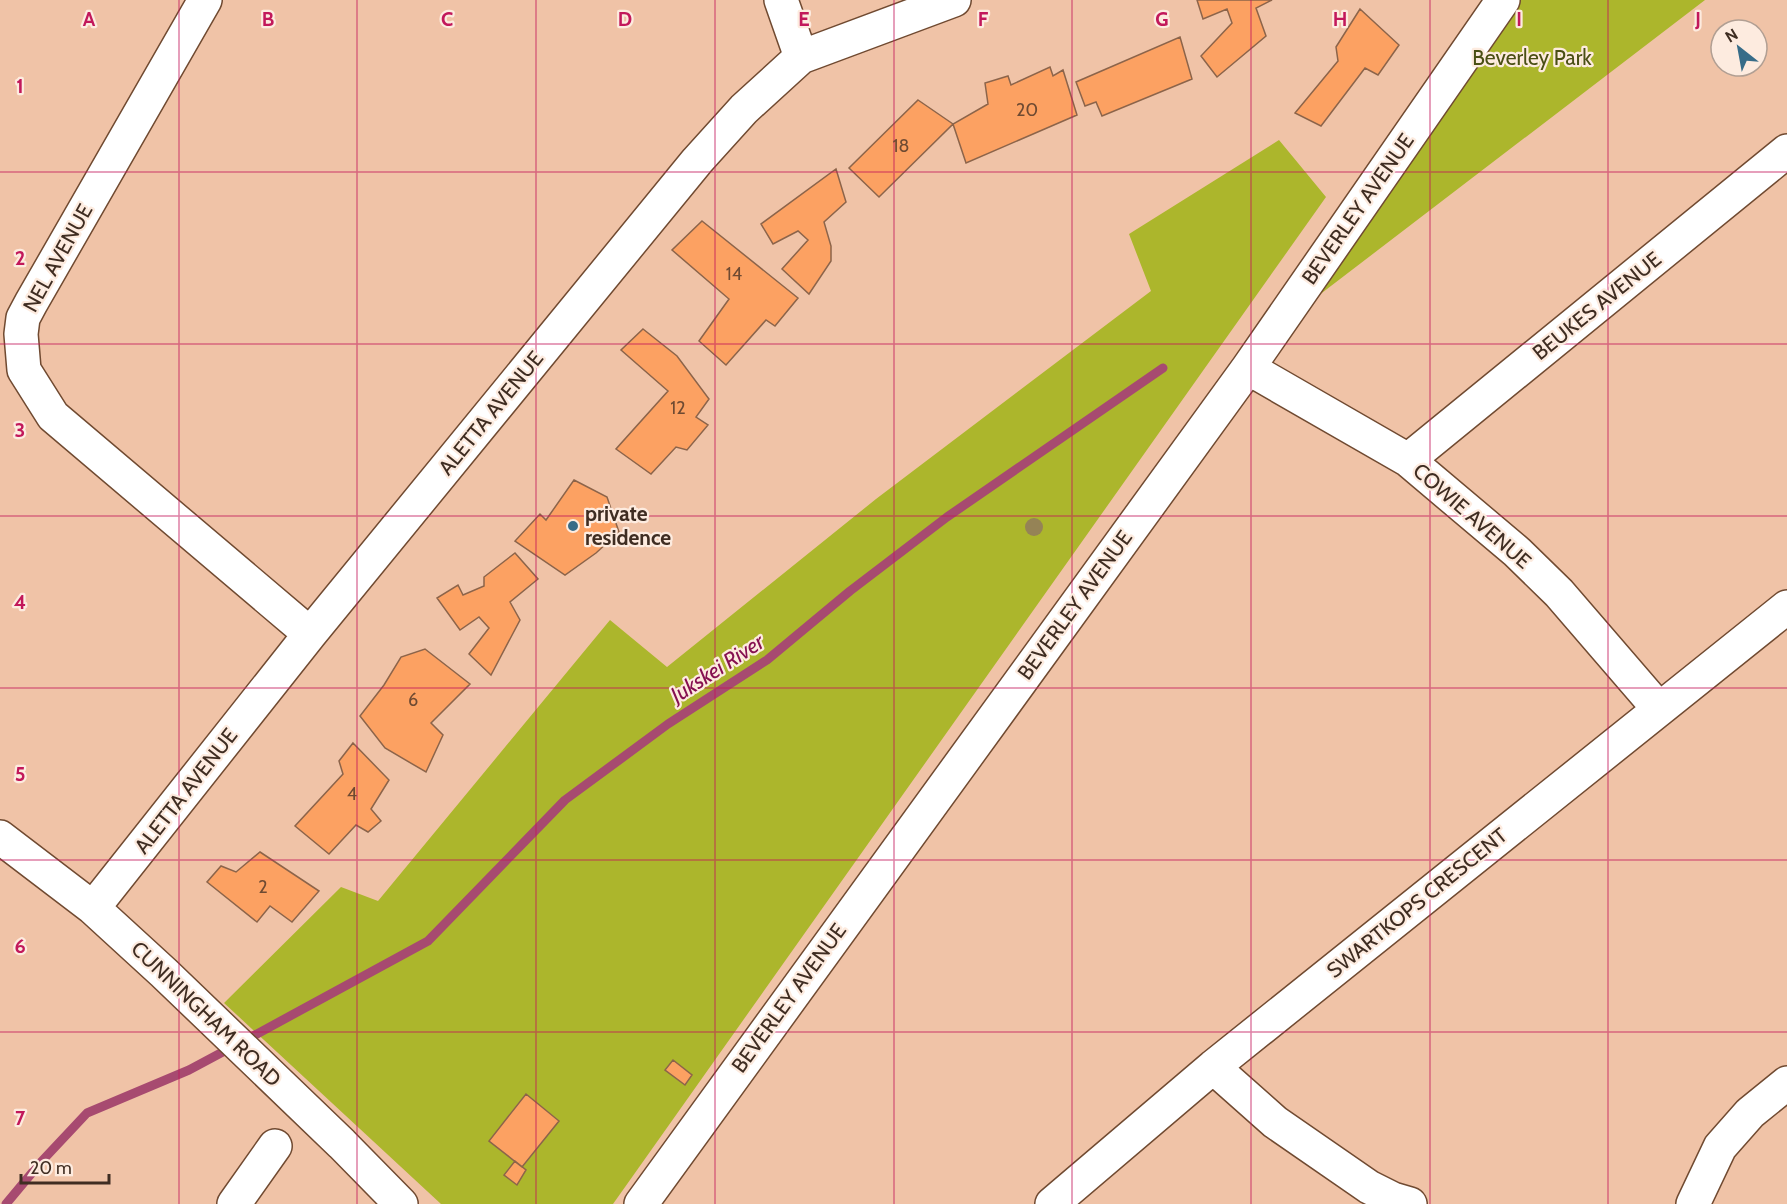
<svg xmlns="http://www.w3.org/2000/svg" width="1787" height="1204" viewBox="0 0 1787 1204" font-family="Cabin,sans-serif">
<rect width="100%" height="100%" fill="#f0c3a7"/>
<!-- green -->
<path fill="#acb62c" d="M1503,0H1705L1276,328Z
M1279,140L1326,197L613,1204H441L224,1003L341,887L378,901L610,620L667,667L876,499L1151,291L1129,234Z"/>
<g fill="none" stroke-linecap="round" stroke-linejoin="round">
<!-- stream -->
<path stroke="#a74a70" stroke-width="9" d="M244,1041L428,941L565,800L668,724L767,660L850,591L947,517L1163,368
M6,1204L41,1162L87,1113L189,1070L232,1047"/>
</g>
<!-- building -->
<path fill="#fca162" stroke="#8c644a" stroke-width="1.5" d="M1197,0H1272L1256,8L1266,36L1217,77L1201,56L1232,23L1227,9L1203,19Z
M1360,9L1399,45L1378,75L1365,68L1321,126L1295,113L1338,61L1336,47Z
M1180,37L1192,79L1102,116L1096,102L1085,106L1076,82Z
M1050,67L1053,76L1063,70L1077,115L966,163L953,124L988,104L985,83L1008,76L1011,85Z
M918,100L953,124L879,197L849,168Z
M836,169L846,202L824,222L831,246V261L809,294L782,269L808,240L798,231L773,244L761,224Z
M702,221L798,298L775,326L766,320L726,365L699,341L729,299L672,250Z
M643,329L677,356L709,399L696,417L708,425L687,450L676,447L651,474L616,449L668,391L621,350Z
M574,480L607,497L619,532L596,553L565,575L515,541L540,514L546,520Z
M515,553L538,579L510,602L520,620L491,675L469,654L489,628L479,617L460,630L437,598L458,585L463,595L484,586V577Z
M425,649L470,684L431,723L443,735L426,772L385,748L360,716L384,685L401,657Z
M353,743L389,780L371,809L381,821L368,832L356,825L329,854L295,826L343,774L339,761Z
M260,852L319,891L292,922L270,906L257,922L207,882L221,866L236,872Z
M673,1060L692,1075L685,1085L665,1070Z
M526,1094L559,1121L522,1167L489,1141Z
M515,1161L526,1170L517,1185L504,1175Z"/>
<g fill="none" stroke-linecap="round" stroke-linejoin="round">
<!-- street casing -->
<g stroke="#704a31" stroke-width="36">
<path id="street" d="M205,0L31,303L23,318L21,334L24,370L53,416L310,634
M781,0L801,57
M1248,368L1408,460L1517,552L1559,593L1659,709
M1408,460L1787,151
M0,837L93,908L164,973L342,1144L401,1204
M93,908L310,634L697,161L744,109L801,57L954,0
M1213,1067L1275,1122L1369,1187L1393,1199L1410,1204
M234,1204L275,1146
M641,1204L1248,368L1503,0
M1052,1204L1213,1067L1787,607
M1693,1204L1720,1147L1750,1113L1787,1083"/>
</g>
<!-- street -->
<use href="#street" stroke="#fff" stroke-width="33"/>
</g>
<!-- trees -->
<circle fill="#958356" cx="1034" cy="527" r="9"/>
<!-- grid -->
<path fill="none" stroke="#c2185b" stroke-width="1.5" stroke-opacity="0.55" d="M179,0V1204M357,0V1204M536,0V1204M715,0V1204M894,0V1204M1072,0V1204M1251,0V1204M1430,0V1204M1608,0V1204M0,172H1787M0,344H1787M0,516H1787M0,688H1787M0,860H1787M0,1032H1787"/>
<!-- markers -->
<circle fill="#376c88" stroke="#fdebdf" stroke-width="2" cx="573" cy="526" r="6"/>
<g text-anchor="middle" stroke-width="4.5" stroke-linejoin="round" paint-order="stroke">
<!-- number labels -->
<g font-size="18" fill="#6e4a32">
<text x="1027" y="116">20</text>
<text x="901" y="152">18</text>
<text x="734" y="280">14</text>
<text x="678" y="414">12</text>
<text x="413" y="706">6</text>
<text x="352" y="800">4</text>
<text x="263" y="893">2</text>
</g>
<!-- park labels -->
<g font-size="21" fill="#4a4f14" stroke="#fdebdf">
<text x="1532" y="65">Beverley Park</text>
</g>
<!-- street labels -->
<g font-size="21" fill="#3f2d22" stroke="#fdebdf">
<text transform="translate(1358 209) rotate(-55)" y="7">BEVERLEY AVENUE</text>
<text transform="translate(58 258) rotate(-61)" y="7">NEL AVENUE</text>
<text transform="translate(1597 306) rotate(-39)" y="7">BEUKES AVENUE</text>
<text transform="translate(491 413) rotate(-51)" y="7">ALETTA AVENUE</text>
<text transform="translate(1472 516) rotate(41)" y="7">COWIE AVENUE</text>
<text transform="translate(1075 605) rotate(-54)" y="7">BEVERLEY AVENUE</text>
<text transform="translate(186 791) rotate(-52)" y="7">ALETTA AVENUE</text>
<text transform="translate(1417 903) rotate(-39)" y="7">SWARTKOPS CRESCENT</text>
<text transform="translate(789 998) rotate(-54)" y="7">BEVERLEY AVENUE</text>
<text transform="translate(206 1014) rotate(44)" y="7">CUNNINGHAM ROAD</text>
</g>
<!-- poi labels -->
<g font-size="21" font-weight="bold" fill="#3f2d22" stroke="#fdebdf" text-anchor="start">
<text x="585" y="521">private<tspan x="585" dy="24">residence</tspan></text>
</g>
<!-- water labels -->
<g font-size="22" font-style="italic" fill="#861051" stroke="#fdebdf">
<text transform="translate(717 668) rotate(-33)" y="8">Jukskei River</text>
</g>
</g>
<g font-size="20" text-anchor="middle" font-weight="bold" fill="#c2185b" stroke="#fdebdf" stroke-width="4.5" stroke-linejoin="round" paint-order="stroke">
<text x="89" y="26">A</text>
<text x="268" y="26">B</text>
<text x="447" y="26">C</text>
<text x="625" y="26">D</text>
<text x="804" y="26">E</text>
<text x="983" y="26">F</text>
<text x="1162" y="26">G</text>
<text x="1340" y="26">H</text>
<text x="1519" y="26">I</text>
<text x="1698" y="26">J</text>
<text x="20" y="93">1</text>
<text x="20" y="265">2</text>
<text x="20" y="437">3</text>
<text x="20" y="609">4</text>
<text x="20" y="781">5</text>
<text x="20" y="953">6</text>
<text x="20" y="1125">7</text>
</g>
<!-- north arrow -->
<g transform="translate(1739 48) rotate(329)"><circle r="28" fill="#fdebdf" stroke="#b19f93" stroke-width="1.5"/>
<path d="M0-4.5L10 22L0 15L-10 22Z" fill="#376c88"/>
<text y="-9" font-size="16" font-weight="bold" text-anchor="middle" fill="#3f2d22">N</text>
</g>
<!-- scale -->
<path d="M21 1174v9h88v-9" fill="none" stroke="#3f2d22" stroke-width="3"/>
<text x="30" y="1174" font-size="18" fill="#3f2d22" stroke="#fdebdf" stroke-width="4.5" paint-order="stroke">20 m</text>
</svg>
